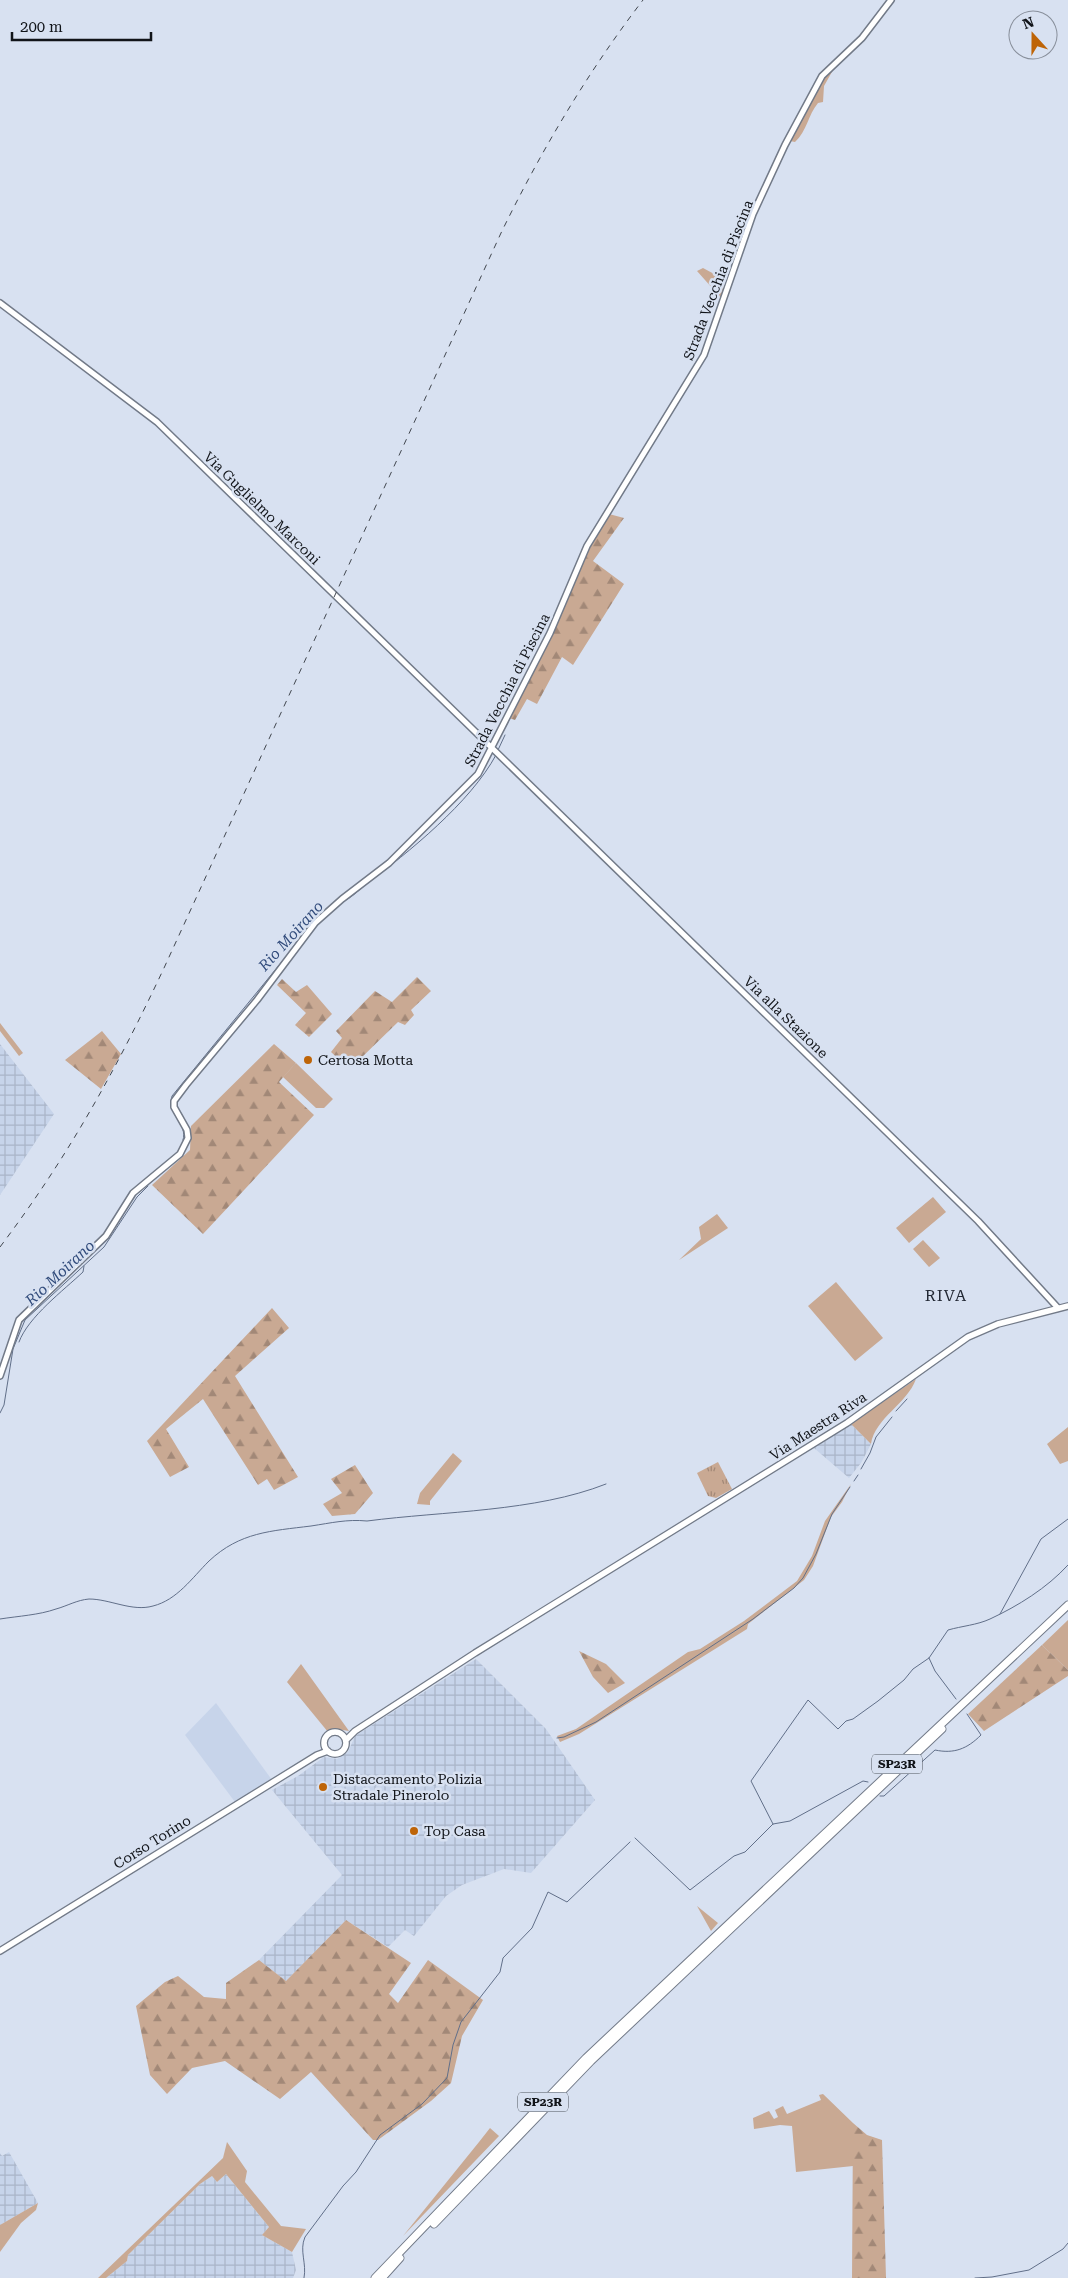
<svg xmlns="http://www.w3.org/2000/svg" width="1068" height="2278" viewBox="0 0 1068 2278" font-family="'Roboto Serif',serif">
<defs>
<pattern id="industrial-grid" width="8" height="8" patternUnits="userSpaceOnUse" patternTransform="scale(1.25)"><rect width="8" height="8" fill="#c7d4ea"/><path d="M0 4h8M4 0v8" fill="none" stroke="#aab5c8"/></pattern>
<pattern id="forest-firs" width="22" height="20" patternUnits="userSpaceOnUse" patternTransform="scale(1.25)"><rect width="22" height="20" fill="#c9a993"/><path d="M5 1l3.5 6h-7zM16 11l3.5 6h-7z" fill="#a28877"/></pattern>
<pattern id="park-tufts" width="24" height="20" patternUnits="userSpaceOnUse" patternTransform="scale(1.25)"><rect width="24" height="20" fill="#c9a993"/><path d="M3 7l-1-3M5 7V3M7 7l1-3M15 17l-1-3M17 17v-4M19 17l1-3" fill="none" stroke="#a28877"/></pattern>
</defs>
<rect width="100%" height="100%" fill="#d8e1f1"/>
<!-- built -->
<path fill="#c7d4ea" d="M216,1703L272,1780L235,1802L185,1735Z"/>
<!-- industrial -->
<path fill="url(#industrial-grid)" d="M0,1044L54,1114L0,1195Z
M851,1424L871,1444L861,1463L849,1478L814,1448Z
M476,1659L546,1729L595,1800L531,1873L504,1869L462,1885L446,1896L414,1936L405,1930L388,1947L346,1920L286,1981L259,1960L342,1875L272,1790L298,1776L324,1757L337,1759L348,1752L355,1736Z
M9,2152L38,2203L0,2225V2153L2,2156Z
M226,2174L269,2227L262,2235L292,2252L296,2270L293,2278H106L127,2261L128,2255L200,2184L212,2176L217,2182Z"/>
<!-- green -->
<path fill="#c9a993" d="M837,63L824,86L823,102L818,103C808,115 807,131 795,142L790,141L821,82Z
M703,268L716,275L727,287L721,298L697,271Z
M0,1023L23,1053L19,1056L0,1031Z
M296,1063L333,1099L324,1108H316L283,1077Z
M933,1197L946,1212L909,1243L896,1228Z
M717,1214L728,1228L679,1260L701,1239L699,1227Z
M923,1240L940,1258L929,1267L913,1249Z
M836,1282L883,1338L855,1361L808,1306Z
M916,1379C907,1404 875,1418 871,1444L851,1424Z
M1068,1427V1461L1060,1464L1047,1444Z
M453,1453L462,1461L430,1501V1505L417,1504L420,1493Z
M851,1484L842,1502L831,1517L813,1566L804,1580L748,1624L747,1629L579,1734L560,1742L557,1736L576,1729L688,1652L700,1649L744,1621L797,1581L812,1556L825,1521Z
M1068,1620V1670L1042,1645Z
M301,1664L349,1731L336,1729L328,1732L287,1682Z
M697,1906L718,1923L711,1931Z
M823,2094L853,2123V2166L796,2172L792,2126L780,2125L754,2129L753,2118L769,2111L774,2119L778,2117L775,2110L783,2106L787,2114L821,2100L819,2095Z
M490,2128L499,2136L403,2236L479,2142Z
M227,2142L247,2171L245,2182L281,2226L306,2229L292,2252L262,2235L269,2227L226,2174L217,2182L212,2176L200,2184L128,2255L127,2261L106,2278H98L223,2158Z
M38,2203L36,2210L21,2223L0,2252V2225Z"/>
<!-- forest -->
<path fill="url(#forest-firs)" d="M609,514L624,518L593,561L624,584L573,665L562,657L537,704L527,699L515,720L509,718L558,621L585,552Z
M417,977L431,991L411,1010L414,1015L405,1025L398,1022L358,1061L355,1057L345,1065L331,1052L342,1038L336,1031L375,991L392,1002Z
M282,979L296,992L307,985L332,1014L309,1037L295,1025L306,1013L277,985Z
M102,1031L121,1054L101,1089L65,1060Z
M274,1044L296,1063L279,1082L314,1115L203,1234L152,1185L190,1150L191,1126Z
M272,1308L289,1328L235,1376L298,1477L274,1490L267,1479L258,1485L203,1399L166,1429L189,1467L170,1477L147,1441Z
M355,1465L373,1493L355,1514L332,1516L323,1504L342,1493L331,1479Z
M1042,1645L1068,1670V1676L984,1731L968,1714Z
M579,1651L606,1664L625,1683L608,1693L593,1677Z
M346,1920L411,1963L389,1994L398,2003L428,1960L483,2000L462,2036L451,2083L431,2101L378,2140H373L311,2072L280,2099L225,2061L192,2068L167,2094L150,2075L136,2006L165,1982L178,1976L204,1997L226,1999V1983L259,1960L286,1981Z
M853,2123L867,2135L882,2140L886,2278H852Z"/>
<!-- park -->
<path fill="url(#park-tufts)" d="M718,1462L732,1489L716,1498L708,1496L697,1473Z"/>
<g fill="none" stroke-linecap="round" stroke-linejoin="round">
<!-- stream -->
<path stroke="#616f89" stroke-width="1" d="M498,750L505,735
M341,902C349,900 358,891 365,885C409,852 470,803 496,755
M288,955L312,922
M183,1140C188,1125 168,1112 172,1096L285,958
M183,1154L187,1146
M150,1183L178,1159
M19,1342C28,1317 64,1290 83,1272L84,1266
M896,1411L907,1399
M0,1413L4,1405L13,1349L25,1320L104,1247L137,1197L148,1186
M861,1469L870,1453L876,1437L892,1417
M854,1481L858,1475
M1000,1614L1041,1539L1068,1519
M0,1619C19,1616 39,1615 56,1609C67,1606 77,1600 89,1599C110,1599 132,1612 153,1606C177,1600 192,1578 209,1561C240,1532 271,1531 311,1526C331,1523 347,1519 367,1521C444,1511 535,1512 606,1484
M929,1658L935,1671L956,1699
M557,1738L564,1737L596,1722L753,1619L794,1588L803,1578L816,1554L832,1514L850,1487
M880,1796H884L935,1750C954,1754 967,1749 981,1735L967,1714
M773,1824L751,1781L808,1700L838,1729L846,1721L853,1719L878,1701L904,1680L913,1669L929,1658L948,1630C962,1626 977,1625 990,1619C1018,1606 1047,1588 1068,1565
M635,1838L690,1890L734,1856L745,1852L773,1824L790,1821L863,1781L868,1782
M304,2278C307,2263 299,2251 305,2237L343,2186L356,2172L380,2135L422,2104L447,2078L453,2045L461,2022L500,1972L503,1958L532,1928L548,1892L567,1902L630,1842
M975,2278L992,2277L1029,2270L1063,2249L1068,2243"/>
<!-- tertiary casing -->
<g stroke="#727a88" stroke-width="8">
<path id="tertiary" d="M0,303L157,422L978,1221L1058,1308
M0,1376L19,1320L106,1236L133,1193L180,1154L188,1138L187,1130L174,1107V1101L186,1085L257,1000L315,923L342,899L389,863L478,774L550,633L587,546L704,355L753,214L785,145L822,76L862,38L891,0"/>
</g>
<!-- secondary casing -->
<g stroke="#727a88" stroke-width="8">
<path id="secondary" d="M324 1743a11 11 0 1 1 22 0a11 11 0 1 1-22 0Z
M346,1740L355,1731L475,1653L847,1423L968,1337L998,1324L1068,1306
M0,1951L317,1755L328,1751"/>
</g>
<!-- trunk casing -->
<g stroke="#727a88" stroke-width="9">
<path id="trunk" d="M434,2224L591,2061L942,1729
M375,2278L586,2058L1068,1605
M382,2278L400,2258"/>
</g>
<!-- tertiary -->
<use href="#tertiary" stroke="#fff" stroke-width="5"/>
<!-- secondary -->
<use href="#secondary" stroke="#fff" stroke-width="5.5"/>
<!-- trunk -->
<use href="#trunk" stroke="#fff" stroke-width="7"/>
<!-- rail -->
<path stroke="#41464e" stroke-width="1" stroke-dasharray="6 6" stroke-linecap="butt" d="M0,1247C68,1157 116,1070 164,968L501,233C541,151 587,73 643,0"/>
</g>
<!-- markers -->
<g fill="#be6407" stroke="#d8e1f1" stroke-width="2">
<circle cx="308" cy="1060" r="5"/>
<circle cx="323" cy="1787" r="5"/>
<circle cx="414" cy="1831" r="5"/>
</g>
<g text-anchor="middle" stroke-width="5" stroke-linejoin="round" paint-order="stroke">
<!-- shield labels -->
<g fill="#d8e1f1" stroke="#4d525a" stroke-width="1">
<rect x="872" y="1754.5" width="50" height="19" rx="4"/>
<rect x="518" y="2092.5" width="50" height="19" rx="4"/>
</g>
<g font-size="12" font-weight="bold" fill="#111419">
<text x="897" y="1768">SP23R</text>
<text x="543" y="2106">SP23R</text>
</g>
<!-- street labels -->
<g font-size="14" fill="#111419" stroke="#d8e1f1">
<text transform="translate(718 280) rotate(-69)" y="5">Strada Vecchia di Piscina</text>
<text transform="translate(262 508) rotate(44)" y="5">Via Guglielmo Marconi</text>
<text transform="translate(507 690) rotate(-63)" y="5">Strada Vecchia di Piscina</text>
<text transform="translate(786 1017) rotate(44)" y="5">Via alla Stazione</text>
<text transform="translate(818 1426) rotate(-33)" y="5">Via Maestra Riva</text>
<text transform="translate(152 1842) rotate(-32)" y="5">Corso Torino</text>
</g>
<!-- poi labels -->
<g font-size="14" fill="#111419" stroke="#d8e1f1" text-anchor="start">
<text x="318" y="1065">Certosa Motta</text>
<text x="333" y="1784">Distaccamento Polizia<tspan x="333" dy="16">Stradale Pinerolo</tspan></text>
<text x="424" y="1836">Top Casa</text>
</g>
<!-- water labels -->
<g font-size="15" font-style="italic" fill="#324c7c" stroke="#d8e1f1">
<text transform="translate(291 936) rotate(-48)" y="5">Rio Moirano</text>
<text transform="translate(60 1273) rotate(-43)" y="5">Rio Moirano</text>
</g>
<!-- quarter labels -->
<g font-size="16" letter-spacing="1" fill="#232935" stroke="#d8e1f1">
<text x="946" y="1301">RIVA</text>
</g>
</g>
<!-- north arrow -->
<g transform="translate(1033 35) rotate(339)"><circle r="24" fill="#d8e1f1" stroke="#888f9b"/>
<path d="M0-4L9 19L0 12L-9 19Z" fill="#be6407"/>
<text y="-8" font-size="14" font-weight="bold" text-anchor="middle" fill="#111419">N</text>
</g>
<!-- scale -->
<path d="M12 32v8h139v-8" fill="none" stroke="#111419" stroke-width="2.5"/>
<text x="20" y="32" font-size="15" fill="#111419" stroke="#d8e1f1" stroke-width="4" paint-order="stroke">200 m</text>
</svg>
